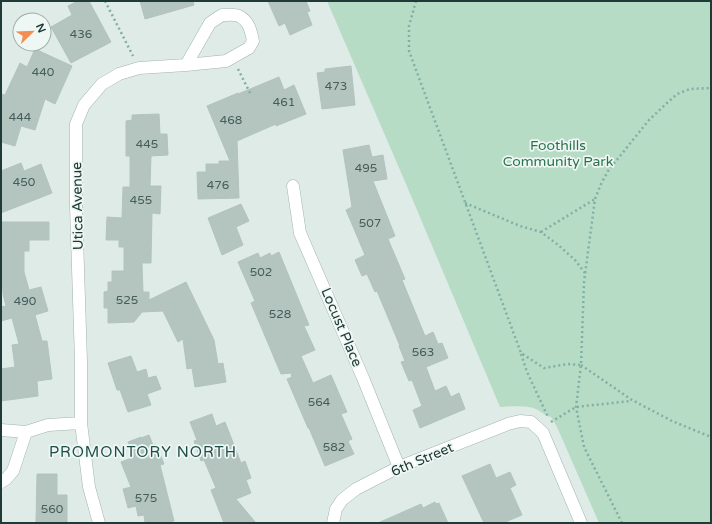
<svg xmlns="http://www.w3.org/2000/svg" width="712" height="524" viewBox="0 0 712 524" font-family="'Varela Round',sans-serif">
<rect width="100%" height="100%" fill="#dfebe7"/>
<!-- green -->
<path fill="#b7dcc5" d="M327,1H711V523H599L557,427L551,417C545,416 540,410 533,408C527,406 507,406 500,407L406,184Z"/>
<!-- building -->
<path fill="#b4c5c0" stroke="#b2c4bf" d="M78,1H89L111,42L71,63L51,27L72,15L68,6Z
M140,1H193L194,5L145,19Z
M268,1H306L310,11L307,12L312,25L290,35L285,23L279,26Z
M35,49L72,66L55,104L45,99L35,130L21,126L15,146L1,142V94L5,95L20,63L27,67Z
M351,66L355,105L322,109L317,73L325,72V69Z
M279,77L284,90L294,85L306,114L276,126V124L237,141L239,198L198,199L197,172H206V164H219V161H230L207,106L238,93V94Z
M159,114L160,134H167L168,155L151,156L150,186H161L160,214L152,213L151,263H142L143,292H149V300L186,282L214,340L218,364L223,363L226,382L195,387L192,368L187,369L183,339L178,342L163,311L142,312L134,322L108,323V308H104V292L108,291V282H112V271H124V247H119V240H106L107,217L122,218L123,187H130V156H126V121L132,120V115Z
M369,145L372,157L383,155L387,179L373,181L395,236L388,239L405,279L402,280L425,336L433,332L438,344L442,343L448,358L426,367L435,391L446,386L451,397L459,393L465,409L420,428L413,410L422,406L412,380L409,381L401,362L405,361L399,346H400L377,291L375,292L367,274L362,276L355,260L365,255L346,210L352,207L343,150Z
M21,163L24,171L41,164L52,193L1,213V171Z
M241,204L249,221L236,227L243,245L222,255L208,218Z
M1,222H49V240H29V251H24V272L29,290L41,287L48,311L35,315L42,341H47L52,379L37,381L38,396L1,401V369L15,367L12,345L19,344L12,318L1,321V307L6,306L3,294L2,272H1Z
M279,252L309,325L304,326L315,350L301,356L313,383L331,375L347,412L341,414L352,439L348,441L354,454L325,466L309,428H308L287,379L292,377L291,373L281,374L251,303L255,301L238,262L258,253L260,258L270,253L271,256Z
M131,356L137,372L146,369L148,378L156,376L161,389L147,394L151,405L128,412L120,390H117L108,363Z
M212,414L216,426L225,422L241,463L245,461L251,478L246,480L251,493L236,499L256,523H224L211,490L216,488L204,460L201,461L194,441L197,440L190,422Z
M149,435L153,445L156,444L164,464L160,465L174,521L166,523H145L144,515L138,516L136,506L128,508L123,489L131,487L121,462L134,457L128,442L141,437V438Z
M490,464L496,478L510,472L516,485L510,488L522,515L503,523H484L462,476Z
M37,474H57V495H67V523H36Z
M435,502L436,504L439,503L448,523H378L421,504L423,508Z"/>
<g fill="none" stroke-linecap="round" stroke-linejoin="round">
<!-- street casing -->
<g stroke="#a2b3af" stroke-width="13">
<path id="street" d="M222,15C227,15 235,14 239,16C249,21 251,31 253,41L249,48L226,61L186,65L210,23Z
M293,186L300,233L363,378L399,467
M1,430L26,432L13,471L6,479L1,482
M26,432L48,425L81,423
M99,523L89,487L81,423V361L76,206V124L84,105L102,84L119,74L139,68L186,65
M333,523L336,509L342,500L356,489L399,467L508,424L520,421L531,422L543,433L581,523"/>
</g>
<!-- path -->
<path stroke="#7fafa5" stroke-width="2.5" stroke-dasharray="2 3" stroke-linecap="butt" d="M105,1L133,56
M416,1L409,26V51L521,353L544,368L568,364L581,365
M238,69L251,95
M465,203L520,226L541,232L557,244L575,260L585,273
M541,232L595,199
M521,354L527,372L548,417
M581,365L632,400L672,421L711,437
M551,422L576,407L631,401
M622,523L584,447L576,407L581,365L584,282L595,199L601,184L608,171L649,120L667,103L677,94L690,89L711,88"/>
<!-- street -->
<use href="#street" stroke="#fff" stroke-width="12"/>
</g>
<g text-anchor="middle" stroke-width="3.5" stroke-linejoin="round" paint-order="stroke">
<!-- number labels -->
<g font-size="12" fill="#455e59">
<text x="81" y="38">436</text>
<text x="43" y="76">440</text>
<text x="336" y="90">473</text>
<text x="284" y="106">461</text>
<text x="20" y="121">444</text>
<text x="231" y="124">468</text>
<text x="147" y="148">445</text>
<text x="366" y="172">495</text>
<text x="24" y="186">450</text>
<text x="218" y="189">476</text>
<text x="141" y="204">455</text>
<text x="370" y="227">507</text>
<text x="261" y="276">502</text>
<text x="127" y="304">525</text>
<text x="25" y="305">490</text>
<text x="280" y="318">528</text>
<text x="423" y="356">563</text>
<text x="319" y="406">564</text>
<text x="334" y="451">582</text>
<text x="146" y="502">575</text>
<text x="52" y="513">560</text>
</g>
<!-- park labels -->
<g font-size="14" fill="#2a724e" stroke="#eff7f4">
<text x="558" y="150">Foothills<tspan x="558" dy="16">Community Park</tspan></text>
</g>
<!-- street labels -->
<g font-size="14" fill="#203b37" stroke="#eff7f4">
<text transform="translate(77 206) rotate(-91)" y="5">Utica Avenue</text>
<text transform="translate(342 327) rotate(67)" y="5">Locust Place</text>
<text transform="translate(422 459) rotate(-23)" y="5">6th Street</text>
</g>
<!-- neighbourhood labels -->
<g font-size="15" letter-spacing="1" fill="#1c4d46" stroke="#eff7f4">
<text x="143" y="457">PROMONTORY NORTH</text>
</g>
</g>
<!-- border -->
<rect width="712" height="524" fill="none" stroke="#203b37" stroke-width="4"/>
<!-- north arrow -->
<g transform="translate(32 32) rotate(67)"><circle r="19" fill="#eff7f4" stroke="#9caca8"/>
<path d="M0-3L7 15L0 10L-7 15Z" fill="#f48d54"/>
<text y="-6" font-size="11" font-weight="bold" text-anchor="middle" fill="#203b37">N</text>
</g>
</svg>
